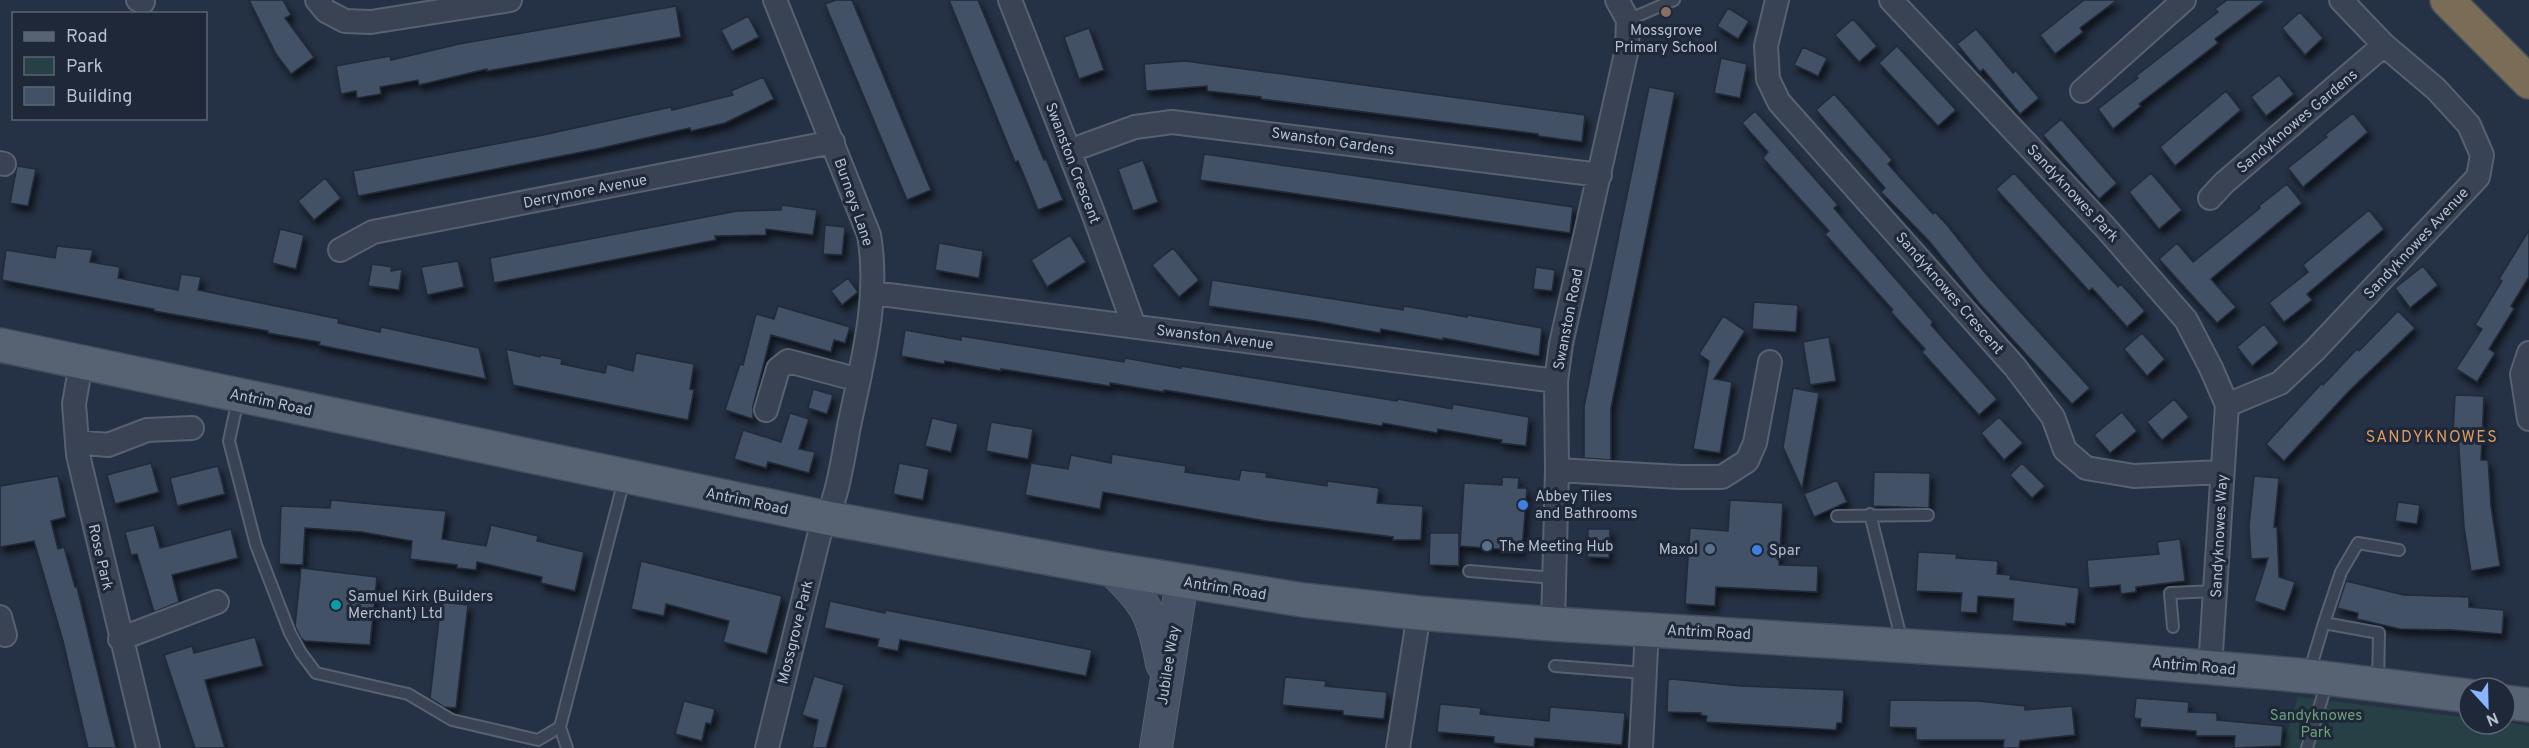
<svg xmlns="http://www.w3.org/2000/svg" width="2529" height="748" viewBox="0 0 2529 748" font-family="Overpass,sans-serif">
<defs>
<filter id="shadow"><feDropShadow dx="3.5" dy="6" stdDeviation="3" flood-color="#0009"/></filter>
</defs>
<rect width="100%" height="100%" fill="#253144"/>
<!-- green -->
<path fill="#274045" d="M2298,697L2469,718V724H2505V722L2529,726V748H2282Z"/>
<!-- building -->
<path fill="#435166" stroke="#202a3a" stroke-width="1.5" filter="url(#shadow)" d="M249,0H283L291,15L285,18L314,57L291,74L276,54Z
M836,0H852L931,190L907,200L825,4Z
M949,0H978L1044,160L1046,159L1063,200L1038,210L1018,161L1015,162Z
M2084,0H2117L2080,28L2083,32L2055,54L2040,35Z
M2227,0H2266L2215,39L2218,43L2139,104L2141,106L2113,129L2098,109L2138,78L2136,76L2218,12L2215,9Z
M676,6L681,37L487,71V69L419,85L418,80L380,87L381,94L357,98L356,91L341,94L336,66L390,56L391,60L459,44Z
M1728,8L1749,21L1738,39L1717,26Z
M2300,12L2323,38L2305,55L2282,28Z
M748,16L759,37L732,51L721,30Z
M1853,19L1877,46L1859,62L1835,35Z
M1089,28L1104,70L1079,79L1064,37Z
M1976,29L2013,73L2016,71L2039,98L2020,114L1983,69L1980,72L1957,44Z
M1897,46L1956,110L1938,126L1879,63Z
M1803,47L1827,58L1818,76L1794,65Z
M1721,58L1747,64L1740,98L1714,93Z
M1185,61L1585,115L1582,142L1538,136V134L1261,99V97L1207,91V86L1146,91L1144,64Z
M2279,75L2294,94L2266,116L2251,97Z
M763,77L774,99L725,123L691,131L690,128L597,149L358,196L353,171L543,135L671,107L672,110L733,95L731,91Z
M1649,87L1675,92L1611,408V460L1584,458V407Z
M2226,91L2241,110L2175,166L2160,147Z
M1834,94L1892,160L1888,164L1933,214L1935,212L1947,225L1986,274L2090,388L2072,404L1979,303L1929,241L1881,192L1885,188L1816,110Z
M1755,111L1838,205L1834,208L1933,322L1931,325L1997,399L1979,415L1922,352L1925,349L1891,312L1893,310L1825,234L1829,231L1763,158L1768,152L1742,123Z
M2353,113L2368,132L2303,187L2288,168L2327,137L2325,135Z
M2061,119L2117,183L2099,199L2043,135Z
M1204,154L1573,207L1570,233L1200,180Z
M1143,160L1158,202L1133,211L1118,169Z
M17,166L36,169L28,206L10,203Z
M2014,173L2118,287L2121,284L2145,311L2127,327L2092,288L2089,291L1996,189Z
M2151,173L2182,210L2159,229L2129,192Z
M325,178L341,198L314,220L298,201Z
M2287,184L2302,203L2211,279L2236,307L2217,323L2159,259L2177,243L2193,262L2260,208L2259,206Z
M782,205L817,210L813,235L766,229V235L715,236L716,240L494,283L490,258L737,211L781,210Z
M2369,210L2384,229L2307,294L2312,300L2284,322L2269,303L2308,272L2303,265Z
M825,225L845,227L842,255L823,254Z
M280,229L304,235L296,269L272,263Z
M2529,230V277L2511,306L2514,309L2489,349L2495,353L2477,382L2456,369L2482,329L2475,325L2502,281L2499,279Z
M1070,235L1086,262L1047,287L1031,260Z
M939,243L983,251L979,278L935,270Z
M57,246L93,250L90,262L120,267L118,278L178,290L181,274L201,277L198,290L339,319L338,323L380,332L381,327L479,348L486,379L319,345L320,342L268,333V331L154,311V309L2,280L6,250L55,258Z
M1173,248L1199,280L1179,297L1152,265Z
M458,261L464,287L427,295L421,267Z
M372,264L392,267L391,271L402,269L399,290L368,286Z
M2423,266L2438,285L2410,308L2395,288Z
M1536,267L1555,270L1552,291L1533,289Z
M848,278L858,292L842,305L831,291Z
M1212,280L1403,310L1404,306L1467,317V315L1542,328L1539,356L1443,338V340L1381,329L1380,333L1315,321L1208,306Z
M1754,302L1798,305L1796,332L1752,329Z
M778,306L850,327L845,343L834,340L831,352L771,335L753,406V419L725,410L740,364L743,365L756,314L774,319Z
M2398,311L2415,328L2349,391L2284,461L2266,444L2322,383L2323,385L2357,349L2359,351Z
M1723,316L1745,331L1714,379L1732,382L1720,453L1693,449L1709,361L1699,354Z
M2264,324L2279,343L2252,366L2237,347Z
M905,330L961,340V336L1124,362L1125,358L1181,368V366L1397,401L1398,399L1452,409L1453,404L1529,417L1526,446L1501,443L1502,440L1438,429L1437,433L1383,423L1382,426L1164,390V392L1110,383V386L1001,369V371L945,361L944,364L901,356Z
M2142,333L2165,359L2147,376L2124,349Z
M1829,337L1836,381L1810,385L1803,342Z
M506,349L540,357L541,355L562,359L561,364L605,373L607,364L633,371L636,353L694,364L690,389L694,390L688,420L513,385Z
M1793,388L1819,393L1802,489L1783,447Z
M813,389L833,395L827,414L808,408Z
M2455,395L2484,396L2481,460H2488L2491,506L2500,566L2471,571L2464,527L2458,434H2453Z
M2174,399L2189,417L2162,440L2147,422Z
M2122,412L2137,431L2110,453L2094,435Z
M790,413L809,419L799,449L815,452L809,473L768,462L766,468L734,459L743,430L781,442Z
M1999,417L2023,443L2004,460L1981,433Z
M932,418L958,424L951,452L925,446Z
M991,422L1033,429L1028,459L986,451Z
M1112,454L1186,466L1185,472L1239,480L1241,470L1267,473L1266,477L1327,486V481L1379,488L1377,503L1423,506L1421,540H1393V537L1266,521L1103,492L1100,509L1025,495L1031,463L1068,469L1071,455L1111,463Z
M151,463L159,492L115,504L107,475Z
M899,463L929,469L923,500L893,494Z
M2022,463L2045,486L2032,498L2010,475Z
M218,466L225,494L177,506L170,478Z
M1874,472L1930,473L1929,508L1873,506Z
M58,476L66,517L51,521L58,549L64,547L75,587H77L116,748H88L63,641L34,541L0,547V486Z
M2254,476L2279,478L2274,527H2277L2279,577L2295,582L2285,611L2254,601L2268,558L2251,559L2249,526Z
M1502,477L1519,478L1518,488H1527L1522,551L1460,546L1464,483L1502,485Z
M1837,480L1847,502L1814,517L1804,494Z
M331,500L446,511L442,539L486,546L491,525L538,536L537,541L584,552L575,591L541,583L542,577L477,562L476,570L457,568V565L410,559L412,541L362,532L305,528L303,565L279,564L281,506L330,508Z
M1730,500L1783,503L1779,565L1818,566L1817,592L1716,587L1715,606L1685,604L1690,528L1728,531Z
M2398,502L2420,505L2417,524L2395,521Z
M154,525L160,548L231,529L238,558L172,575L179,602L154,612L137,554L131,555L125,532Z
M1588,529H1610L1609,558L1587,557Z
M1430,533H1459V566L1429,565Z
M2180,539L2185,581L2136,587V592L2121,594L2120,585L2089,588L2087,560L2159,554L2157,542Z
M1918,552L1957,554L1956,558L1998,561L1997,574L2011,575L2010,579L2079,588L2075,624L2066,623V626L2012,621L2014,599L1978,596L1977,613L1960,612L1962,593L1916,591Z
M641,561L782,596L767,654L723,642L729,621L666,604L664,616L631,609Z
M301,568L377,577L370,645L305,641L301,638L295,626Z
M2346,581L2404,595L2469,597V607L2504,610L2502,634L2453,630L2400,629L2357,619L2358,613L2337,608Z
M830,601L885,613V610L1092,650L1086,676L900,640L898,651L877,647L879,639L824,628Z
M441,602L468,605L456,708L444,707L430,698Z
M255,637L263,666L205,680L225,748H195L164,655L192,646L194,653Z
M814,676L844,685L826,748H812L818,720L802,715Z
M1285,677L1326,681L1325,686L1387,692L1384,719L1343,715V711L1282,705Z
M1672,679L1740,686L1844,690L1842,723H1837L1836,730L1706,722L1707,716L1701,715V713L1667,712L1668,680Z
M2136,698L2189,702L2188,712L2217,713V720L2283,726L2281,746L2234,748L2235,736H2196V731L2140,727L2141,719L2134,718Z
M1890,700L1978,701L2025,706V710L2072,706L2075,735L2020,741L2019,748H2003L2004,740H1916V728L1889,727Z
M684,701L715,709L711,724L706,723L702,741L675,734Z
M1440,704L1481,708L1480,714L1549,721L1550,707L1625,713L1622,745L1535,738L1534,747L1494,743V737L1437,732Z"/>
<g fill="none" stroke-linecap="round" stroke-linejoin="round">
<!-- lane casing -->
<g stroke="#576170" stroke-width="14">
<path id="lane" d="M1628,20L1674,0
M238,399L229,441L256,545L290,633L301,653L316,673L408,694L452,720L538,740L560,727L624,480
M1870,514L1902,642
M1837,516L1928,515
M1469,571L1554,578
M2324,623L2341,572L2358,543L2399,550
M2173,627L2170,593L2216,591
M1555,666L1645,673
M2309,673L2324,623L2379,633L2378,683
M560,727L567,748
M2307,748L2327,682"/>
</g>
<!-- street casing -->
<g stroke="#576170" stroke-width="26">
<path id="street" d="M138,0L143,2
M317,0L326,11L345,21L371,22L510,0
M1010,0L1092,210L1134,326
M1777,0L1766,46L1768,79L1779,102L2015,367L2053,417L2065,450L2086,468L2134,476L2222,472
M1891,0L2105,227L2186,320L2211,368L2227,405L2210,668
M2082,91L2184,0
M1069,151L1135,127L1172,122L1600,175
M0,163L4,164
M2210,198L2224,183L2384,45
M340,250L373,232L833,142
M873,293L1556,381
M2529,353L2522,374L2529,419
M81,363L74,404L78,455L148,748
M2227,405L2280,383L2315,350L2478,177L2482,155L2469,125L2436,89L2384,45L2341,0
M766,410L778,369L788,361L859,380
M77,442L108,445L147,430L192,428
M1557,470L1680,477H1722L1747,461L1755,443L1770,362
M0,617L5,635
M1553,624L1557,470L1556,381L1561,344L1627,49L1628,20L1617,0
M120,639L217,602
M767,748L820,532C838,500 842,463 849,426C862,364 880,298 869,235L775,0
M1398,748L1419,613
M1641,748L1647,629"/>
</g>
<!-- secondary casing -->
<g stroke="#576170" stroke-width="34">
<path id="secondary" d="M1111,569C1147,603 1153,615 1162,664
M1156,748L1182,581"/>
</g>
<!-- primary casing -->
<g stroke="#434c5c" stroke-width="36">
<path id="primary" d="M0,345L827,518L1103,568L1303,600L1419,613L1553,624L2086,657L2308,676L2469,696
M2505,702L2529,705"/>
</g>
<!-- highway casing -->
<g stroke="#444e5d" stroke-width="36">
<path id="highway" d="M2447,0L2529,82"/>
</g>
<!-- lane -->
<use href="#lane" stroke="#394353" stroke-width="10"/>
<!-- street -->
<use href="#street" stroke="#394353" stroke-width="22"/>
<!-- secondary -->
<use href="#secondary" stroke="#475266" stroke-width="32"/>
<!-- primary -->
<use href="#primary" stroke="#576273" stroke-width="33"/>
<!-- highway -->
<use href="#highway" stroke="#7a6c56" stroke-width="33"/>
</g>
<!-- markers -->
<circle fill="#8d6e63" stroke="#1e2838" stroke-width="2" cx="1666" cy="12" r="6"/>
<g fill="#3f7fe0" stroke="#1e2838" stroke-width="2">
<circle cx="1523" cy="505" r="6"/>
<circle cx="1757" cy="550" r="6"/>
</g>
<g fill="#5c6f8a" stroke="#1e2838" stroke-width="2">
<circle cx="1487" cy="546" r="6"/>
<circle cx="1710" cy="549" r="6"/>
</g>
<circle fill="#0f9aa8" stroke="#1e2838" stroke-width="2" cx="336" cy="605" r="6"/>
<g text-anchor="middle" stroke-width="6" stroke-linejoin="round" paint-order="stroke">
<!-- poi labels -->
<g font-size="15" fill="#b6becd" stroke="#1e2838" text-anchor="start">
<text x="1666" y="35" text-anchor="middle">Mossgrove<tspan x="1666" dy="17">Primary School</tspan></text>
<text x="1535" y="501">Abbey Tiles<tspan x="1535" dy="17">and Bathrooms</tspan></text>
<text x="1499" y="551">The Meeting Hub</text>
<text x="1698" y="554" text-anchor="end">Maxol</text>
<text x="1769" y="555">Spar</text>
<text x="348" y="601">Samuel Kirk (Builders<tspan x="348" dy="17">Merchant) Ltd</tspan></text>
</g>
<!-- street labels -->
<g font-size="15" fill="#b6becd" stroke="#1e2838">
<text transform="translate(2297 121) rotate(-40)" y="5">Sandyknowes Gardens</text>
<text transform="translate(1333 141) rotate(8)" y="5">Swanston Gardens</text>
<text transform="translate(1073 163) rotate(69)" y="5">Swanston Crescent</text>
<text transform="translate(585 191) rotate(-11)" y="5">Derrymore Avenue</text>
<text transform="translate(2073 193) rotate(47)" y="5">Sandyknowes Park</text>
<text transform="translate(854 202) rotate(71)" y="5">Burneys Lane</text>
<text transform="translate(2416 243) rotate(-47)" y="5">Sandyknowes Avenue</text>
<text transform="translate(1950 293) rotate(49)" y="5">Sandyknowes Crescent</text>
<text transform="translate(1568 319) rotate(-79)" y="5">Swanston Road</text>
<text transform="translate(1215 337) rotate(7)" y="5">Swanston Avenue</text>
<text transform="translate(271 402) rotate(12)" y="5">Antrim Road</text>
<text transform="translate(747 501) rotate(12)" y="5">Antrim Road</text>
<text transform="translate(2219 536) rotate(-87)" y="5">Sandyknowes Way</text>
<text transform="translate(101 557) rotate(77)" y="5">Rose Park</text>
<text transform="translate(1225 588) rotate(9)" y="5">Antrim Road</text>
<text transform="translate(795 632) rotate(-76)" y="5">Mossgrove Park</text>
<text transform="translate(1709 632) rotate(3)" y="5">Antrim Road</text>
<text transform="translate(1168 665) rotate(-81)" y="5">Jubilee Way</text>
<text transform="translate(2194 666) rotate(5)" y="5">Antrim Road</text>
</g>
<!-- park labels -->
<g font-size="15" fill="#6c9f79" stroke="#1e2838">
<text x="2316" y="720">Sandyknowes<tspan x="2316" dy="17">Park</tspan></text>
</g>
<!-- neighbourhood labels -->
<g font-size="16" letter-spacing="1.5" fill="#dd9a61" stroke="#1e2838">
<text x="2432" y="442">SANDYKNOWES</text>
</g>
</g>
<!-- legend -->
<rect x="12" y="12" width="195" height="108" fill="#1e2838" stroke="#5b6474" stroke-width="1.5"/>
<rect x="24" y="32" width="30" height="9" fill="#576273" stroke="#5b6474" stroke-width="1.5"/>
<text x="66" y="42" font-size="18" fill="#b6becd">Road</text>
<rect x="24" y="57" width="30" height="18" fill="#274045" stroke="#5b6474" stroke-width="1.5"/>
<text x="66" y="72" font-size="18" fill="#b6becd">Park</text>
<rect x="24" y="87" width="30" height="18" fill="#435166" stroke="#5b6474" stroke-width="1.5"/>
<text x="66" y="102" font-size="18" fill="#b6becd">Building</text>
<!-- north arrow -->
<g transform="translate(2487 706) rotate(158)"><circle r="28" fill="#1e2838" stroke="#5b6474" stroke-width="1.5"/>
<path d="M0-4.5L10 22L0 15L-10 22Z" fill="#89b4ff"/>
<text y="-9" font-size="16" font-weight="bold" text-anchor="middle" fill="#b6becd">N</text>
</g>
</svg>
